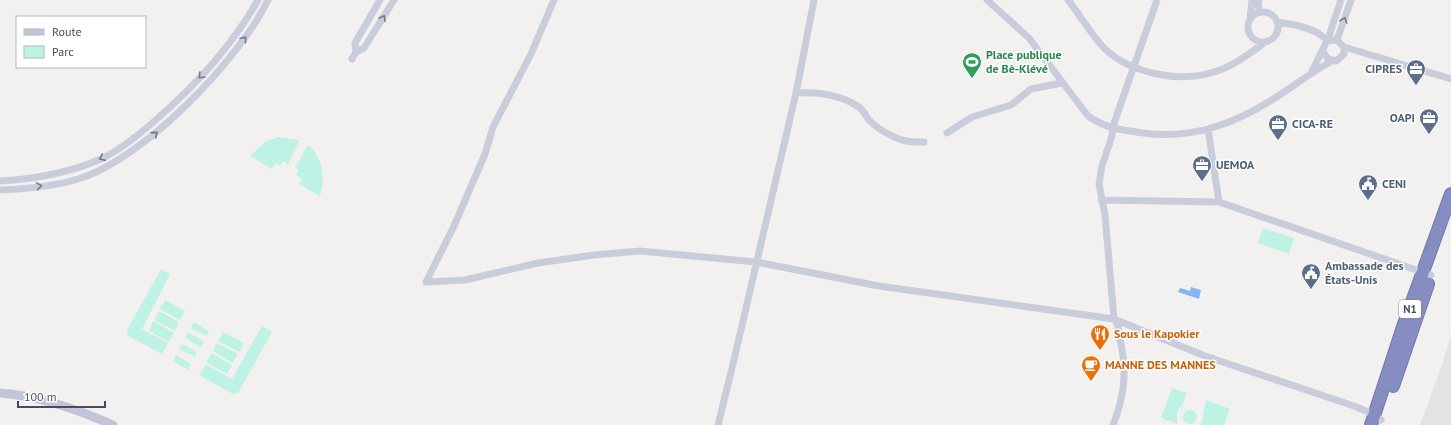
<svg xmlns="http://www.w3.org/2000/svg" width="1451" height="425" viewBox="0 0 1451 425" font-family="'PT Sans',sans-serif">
<rect width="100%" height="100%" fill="#f3f1f0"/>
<!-- education -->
<path fill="#e4e2e2" d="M1451,335V425H1420L1441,368Z"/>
<!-- green -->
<path fill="#bdf2e5" d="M279,137L299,140V142L288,164L283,161L280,166L275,163L272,169L250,156L266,141Z
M307,146H310C324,162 325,177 320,196L299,184L302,179L296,175L299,170L295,168Z
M1263,228L1294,238L1289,254L1258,243Z
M161,269L170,274L142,329L168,343L162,354L128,336L127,330Z
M165,300L185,311L180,320L160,309Z
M159,311L179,322L175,331L154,320Z
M153,321L174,333L169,342L149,331Z
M194,322L209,331L206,336L191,328Z
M262,326L272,332L238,393L233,394L199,375L206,364L232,379Z
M223,332L244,343L239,352L218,341Z
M188,333L204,341L201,347L185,338Z
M217,343L238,354L233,363L213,351Z
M182,344L197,352L195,357L179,349Z
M212,353L232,365L227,374L206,362Z
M176,355L191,364L188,370L173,361Z
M1172,388L1187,393L1182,405L1177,412V424L1161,418Z
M1206,400L1230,409L1224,425H1201Z
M1183 417a7 7 0 1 1 14 0a7 7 0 1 1-14 0Z"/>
<!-- water -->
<path fill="#88b5f1" d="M1191,287L1201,290L1199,299L1178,292L1180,288L1190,291Z"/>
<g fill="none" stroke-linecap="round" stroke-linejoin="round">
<!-- highway casing -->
<g stroke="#7178ad" stroke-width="14">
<path id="highway" d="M1393,386L1428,284
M1371,425L1403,327L1451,194"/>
</g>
<!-- street -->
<path stroke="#c9ccdb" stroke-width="7" d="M554,0L531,54L493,127L485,154L454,226L426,282L465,280L538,263L594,255L640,251L756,262L879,286L1114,319L1205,356L1354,406L1375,415L1381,420
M987,0L1029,38L1088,116C1107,129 1121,130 1143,133C1193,140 1237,123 1278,96C1297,84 1313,71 1332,61
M1068,0C1081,16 1091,35 1105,49C1132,74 1180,83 1214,72C1234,66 1250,53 1267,41
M1259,0L1258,6L1261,12
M1248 27a15 15 0 1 1 30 0a15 15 0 1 1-30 0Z
M1250,20L1252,0
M1277,22C1292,24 1318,28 1327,41
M1330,40V33L1341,0
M1337,40L1351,0
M1344,47L1451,79
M356,52L364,48L394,0
M352,59L356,52L355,43L380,0
M1312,71L1327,41L1337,40L1344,47V54L1336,61L1328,59L1323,52
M796,93C816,92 839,94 857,106C863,109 865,115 869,120C876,128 895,139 906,141C912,142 918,142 924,142
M1208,129L1219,202
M947,133L972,117L1011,105L1031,89L1062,83
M0,181C35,179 69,173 101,159C122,149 140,134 158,118C197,84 232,46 258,0
M0,190C23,189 56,186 78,179C143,160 239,60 268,0
M1101,200L1219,202L1431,275
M718,425L733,364L796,93L814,0
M1113,425C1125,395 1127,371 1120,339C1118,331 1120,326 1114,319L1105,215L1099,184L1102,166L1112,136V129L1157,0"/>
<!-- secondary -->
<path stroke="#c2c5da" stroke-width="9" d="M0,393C39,396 77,409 113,425"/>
<!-- highway -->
<use href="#highway" stroke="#868dc1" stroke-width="12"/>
</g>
<!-- one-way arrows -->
<defs><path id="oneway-chevron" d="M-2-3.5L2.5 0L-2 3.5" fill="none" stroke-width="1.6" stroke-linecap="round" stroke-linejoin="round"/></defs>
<g stroke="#74788a">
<use href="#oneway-chevron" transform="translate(383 18) rotate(-59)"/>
<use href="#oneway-chevron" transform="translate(1344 20) rotate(-71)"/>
<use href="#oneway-chevron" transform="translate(244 39) rotate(-52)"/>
<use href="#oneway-chevron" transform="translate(201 76) rotate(134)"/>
<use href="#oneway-chevron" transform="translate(155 134) rotate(-40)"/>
<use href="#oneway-chevron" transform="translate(102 158) rotate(155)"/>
<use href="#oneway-chevron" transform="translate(39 186) rotate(-9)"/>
</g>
<!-- icons -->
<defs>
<g id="stadium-pin" transform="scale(1)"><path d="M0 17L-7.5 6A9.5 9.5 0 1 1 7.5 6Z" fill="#2e9e5b" stroke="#fff"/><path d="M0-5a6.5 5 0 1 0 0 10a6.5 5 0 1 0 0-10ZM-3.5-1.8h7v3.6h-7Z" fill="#fff"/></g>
<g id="office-pin" transform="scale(1)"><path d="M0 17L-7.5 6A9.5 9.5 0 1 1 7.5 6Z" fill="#5c6f8a" stroke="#fff"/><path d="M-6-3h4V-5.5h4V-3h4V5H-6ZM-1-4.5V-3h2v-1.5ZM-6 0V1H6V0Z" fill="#fff"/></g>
<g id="civic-pin" transform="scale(1)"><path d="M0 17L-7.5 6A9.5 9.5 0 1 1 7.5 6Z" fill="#5c6f8a" stroke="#fff"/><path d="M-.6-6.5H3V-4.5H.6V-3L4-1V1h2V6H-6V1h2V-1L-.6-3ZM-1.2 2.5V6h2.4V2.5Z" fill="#fff"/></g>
<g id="restaurant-pin" transform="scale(1)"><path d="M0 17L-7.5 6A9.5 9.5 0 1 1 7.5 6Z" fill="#e8710a" stroke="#fff"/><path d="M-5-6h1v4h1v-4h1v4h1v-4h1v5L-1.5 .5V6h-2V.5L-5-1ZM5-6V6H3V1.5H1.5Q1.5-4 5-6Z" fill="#fff"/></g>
<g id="cafe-pin" transform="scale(1)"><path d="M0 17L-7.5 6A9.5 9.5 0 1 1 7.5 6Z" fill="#e8710a" stroke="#fff"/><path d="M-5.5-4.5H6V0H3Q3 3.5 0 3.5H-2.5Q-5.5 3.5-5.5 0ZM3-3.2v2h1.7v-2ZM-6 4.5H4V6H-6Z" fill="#fff"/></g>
</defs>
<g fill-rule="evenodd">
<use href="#stadium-pin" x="972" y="62"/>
<use href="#office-pin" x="1416" y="69"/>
<use href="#office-pin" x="1429" y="118"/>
<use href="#office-pin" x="1278" y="124"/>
<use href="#office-pin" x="1202" y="165"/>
<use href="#civic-pin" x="1368" y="184"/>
<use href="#civic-pin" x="1311" y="273"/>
<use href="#restaurant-pin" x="1100" y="334"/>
<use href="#cafe-pin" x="1091" y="365"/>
</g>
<g text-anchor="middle" stroke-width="3" stroke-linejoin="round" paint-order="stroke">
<!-- shield labels -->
<rect fill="#fff" stroke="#7e818f" stroke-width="1" x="1399" y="300" width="22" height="18" rx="3"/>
<g font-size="11" font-weight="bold" fill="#474b5f">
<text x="1410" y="313">N1</text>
</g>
<!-- leisure labels -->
<g font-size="12" font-weight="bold" fill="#27864d" stroke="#fff" text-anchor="start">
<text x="986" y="59">Place publique<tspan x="986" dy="14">de Bè-Klévé</tspan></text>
</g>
<!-- service labels -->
<g font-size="12" font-weight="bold" fill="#4e5e75" stroke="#fff" text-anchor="start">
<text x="1402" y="73" text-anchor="end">CIPRES</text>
<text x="1415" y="122" text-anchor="end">OAPI</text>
<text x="1292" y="128">CICA-RE</text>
<text x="1216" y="169">UEMOA</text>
<text x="1382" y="188">CENI</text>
<text x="1325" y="270">Ambassade des<tspan x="1325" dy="14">États-Unis</tspan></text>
</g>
<!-- food labels -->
<g font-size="12" font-weight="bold" fill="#c56008" stroke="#fff" text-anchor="start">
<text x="1114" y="338">Sous le Kapokier</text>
<text x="1105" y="369">MANNE DES MANNES</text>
</g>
</g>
<!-- legend -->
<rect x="16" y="16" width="130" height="52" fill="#ffffff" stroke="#b5b7bf"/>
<rect x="24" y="29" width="20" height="6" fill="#c2c5da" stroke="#b5b7bf"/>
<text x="52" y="36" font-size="12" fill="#474b5f">Route</text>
<rect x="24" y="46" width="20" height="12" fill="#bdf2e5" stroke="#b5b7bf"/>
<text x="52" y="56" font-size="12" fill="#474b5f">Parc</text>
<!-- scale -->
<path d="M18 401v6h87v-6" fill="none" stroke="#474b5f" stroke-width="2"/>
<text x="24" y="401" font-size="12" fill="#474b5f" stroke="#ffffff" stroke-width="3" paint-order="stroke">100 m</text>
</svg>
